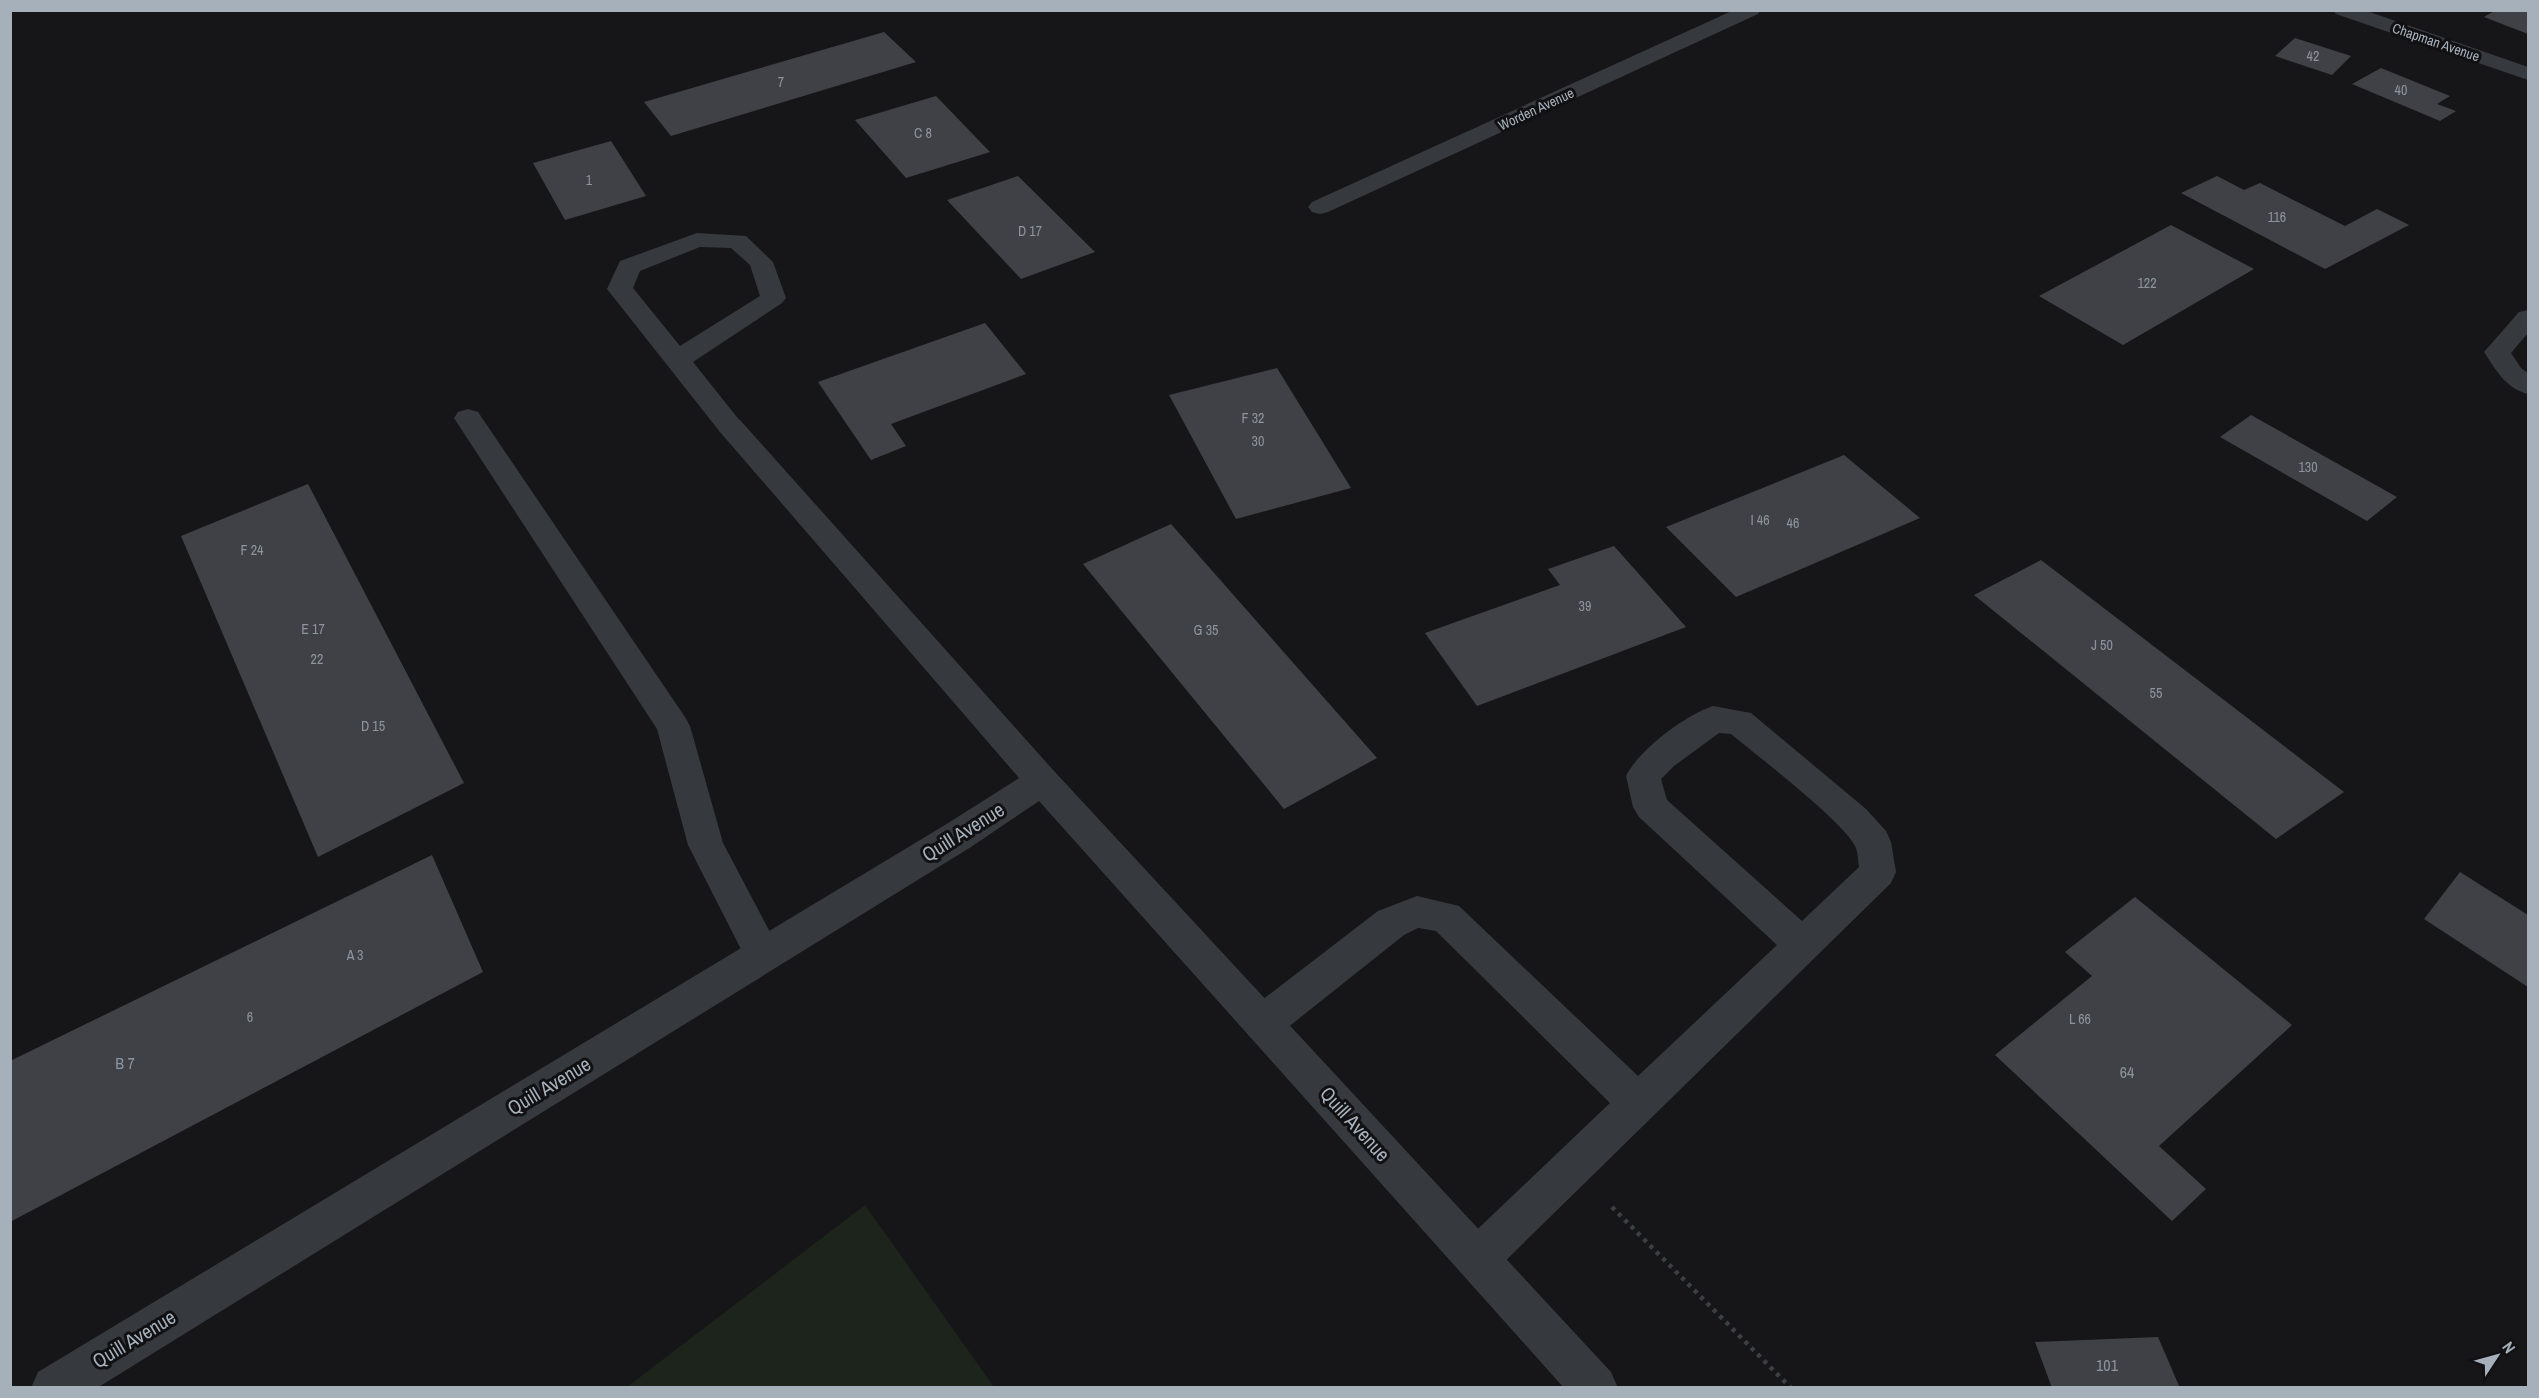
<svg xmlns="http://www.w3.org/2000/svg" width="2539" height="1398" viewBox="0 0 2539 1398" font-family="'Archivo Narrow',sans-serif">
<rect width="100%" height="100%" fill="#161618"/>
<!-- green -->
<path fill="#1c241b" d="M865,1205L994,1387H627Z"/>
<!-- building -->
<path fill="#404146" d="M2496,10H2528V34L2484,17Z
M884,32L916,62L671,136L644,102Z
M2295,38L2351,56L2332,75L2275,56Z
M2381,68L2450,96L2437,104L2456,111L2440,121L2352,84Z
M936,96L990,152L906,178L855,120Z
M611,141L646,196L565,220L533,163Z
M1018,176L1095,252L1021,279L947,200Z
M2217,176L2244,190L2260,183L2345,226L2377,209L2409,225L2325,269L2181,193Z
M2171,225L2254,269L2123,345L2039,296Z
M985,323L1026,374L891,424L906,446L871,460L818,382Z
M1277,368L1351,488L1236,519L1169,395Z
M2251,415L2397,497L2367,521L2220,437Z
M1844,455L1920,518L1736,597L1666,527Z
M308,484L464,783L318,857L181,536Z
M1171,524L1377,758L1284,809L1083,564Z
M1614,546L1686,627L1477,706L1425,633L1560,585L1548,569Z
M2041,560L2344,792L2276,839L1974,595Z
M432,855L483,972L10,1222V1061Z
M2460,872L2528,915V987L2424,919Z
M2135,897L2292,1025L2159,1146L2206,1189L2172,1221L1995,1055L2092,976L2065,952Z
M2158,1337L2180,1388H2052L2035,1342Z"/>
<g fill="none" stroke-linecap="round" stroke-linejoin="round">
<!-- path -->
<path stroke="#3c4045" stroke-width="4.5" stroke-dasharray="4 5" stroke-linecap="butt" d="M1612,1207L1791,1388"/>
<!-- lane -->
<path fill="#36393e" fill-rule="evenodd" d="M697,233L746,236L773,262L786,298L782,303L693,362L744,426L740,432L730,435L720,432L607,289L620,261ZM700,247L731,248L750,265L760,296L680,346L633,288L640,271Z
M2528,310V333L2511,353L2521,368L2528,373V394C2505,388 2496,370 2484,352L2519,312Z
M468,409L478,412L685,717L690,726L723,843L782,955L776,967L763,972L750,967L688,845L657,729L454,418L458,412Z
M1713,706L1751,713L1866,809L1886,831L1891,842L1896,872L1891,883L1493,1273L1478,1280L1463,1273L1456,1258L1463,1243L1610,1103L1436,931L1418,928L1404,935L1277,1036L1263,1041L1249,1036L1243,1023L1249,1010L1378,911L1417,896L1459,906L1638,1076L1777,945L1639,817L1633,807L1626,776C1639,750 1685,715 1713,706ZM1719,733L1731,734C1755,754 1847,824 1856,848C1858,854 1858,861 1859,867L1802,921L1667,800L1661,779L1674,766Z"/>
<!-- street -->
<path fill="#36393e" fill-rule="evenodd" d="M1734,10H1761L1758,14L1328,212L1320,214L1312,212L1308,207L1312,202Z
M2333,10H2364L2528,67V80L2336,14Z
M730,417L740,420L1054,771L1611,1372L1618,1388H1564L1039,801L971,847L97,1388H31L38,1372L945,825L1019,778L720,432L716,426L720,420Z"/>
</g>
<g text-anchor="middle" stroke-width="6" stroke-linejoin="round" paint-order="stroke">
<!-- far-street labels -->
<g font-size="14" fill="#a6b0ba" stroke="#111113">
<text transform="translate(2436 42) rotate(19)" y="5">Chapman Avenue</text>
<text transform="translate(1536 109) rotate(-25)" y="5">Worden Avenue</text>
</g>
<!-- number labels -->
<g font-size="14" fill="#8c949d">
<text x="2313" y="61">42</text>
<text x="781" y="87">7</text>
<text x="2401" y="95">40</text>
<text x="923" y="138">C 8</text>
<text x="589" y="185">1</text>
<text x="2277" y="222">116</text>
<text x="1030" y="236">D 17</text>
<text x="2147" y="288">122</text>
<text x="1253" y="423">F 32</text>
<text x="1258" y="446">30</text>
<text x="2308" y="472">130</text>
<text x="1760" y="525">I 46</text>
<text x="1793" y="528">46</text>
<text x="252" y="555">F 24</text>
<text x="1585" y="611">39</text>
<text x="313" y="634">E 17</text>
<text x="1206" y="635">G 35</text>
<text x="2102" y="650">J 50</text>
<text x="317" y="664">22</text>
<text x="2156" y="698">55</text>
<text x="373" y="731">D 15</text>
<text x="355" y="960">A 3</text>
<text x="250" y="1022">6</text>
<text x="2080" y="1024">L 66</text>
</g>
<!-- near-number labels -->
<g font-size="16" fill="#8c949d">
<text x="125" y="1069">B 7</text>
<text x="2127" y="1078">64</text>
<text x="2107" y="1371">101</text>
</g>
<!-- near-street labels -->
<g font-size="20" fill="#a6b0ba" stroke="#111113">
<text transform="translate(963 832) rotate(-32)" y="7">Quill Avenue</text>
<text transform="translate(549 1086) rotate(-31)" y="7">Quill Avenue</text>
<text transform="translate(1355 1124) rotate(48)" y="7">Quill Avenue</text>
<text transform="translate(134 1339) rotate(-31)" y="7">Quill Avenue</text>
</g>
</g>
<!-- border -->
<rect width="2539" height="1398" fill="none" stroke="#a6b0ba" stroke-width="24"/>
<!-- north arrow -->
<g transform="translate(2497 1356) rotate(54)" stroke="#111113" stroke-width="4.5" paint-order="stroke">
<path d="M0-4.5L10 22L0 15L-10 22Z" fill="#a6b0ba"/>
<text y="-9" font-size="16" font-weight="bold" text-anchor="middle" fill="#a6b0ba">N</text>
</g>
</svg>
